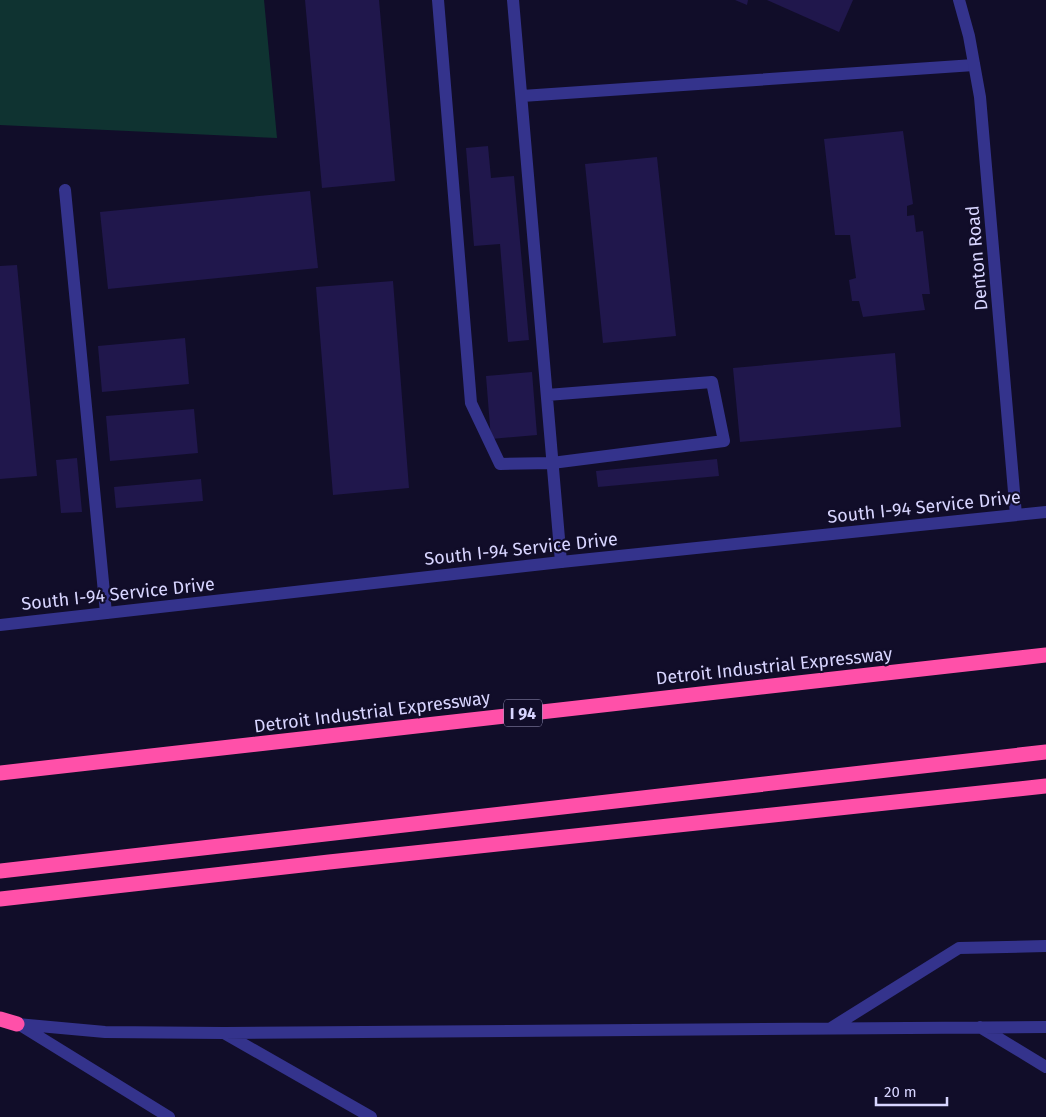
<svg xmlns="http://www.w3.org/2000/svg" width="1046" height="1117" viewBox="0 0 1046 1117" font-family="'Fira Sans',sans-serif">
<rect width="100%" height="100%" fill="#110d29"/>
<!-- green -->
<path fill="#0f3331" d="M0,0H264L277,138L0,125Z"/>
<!-- building -->
<path fill="#20174c" d="M305,0H379L395,181L322,188Z
M735,0H748L747,5Z
M767,0H853L839,32Z
M903,131L913,204L907,206V216L914,215L916,232L923,231L930,294H922L925,310L863,317L859,301H852L849,280L856,278L850,235H835L824,139Z
M488,146L491,178L514,176L529,340L508,342L500,244L474,246L466,148Z
M657,157L676,336L603,343L585,164Z
M310,191L318,268L108,289L100,212Z
M17,265L37,476L0,479V266Z
M393,281L409,488L333,495L316,287Z
M185,338L189,384L102,392L98,346Z
M895,353L901,427L740,442L733,368Z
M532,372L537,435L491,439L486,376Z
M194,409L198,453L110,461L106,416Z
M77,458L82,512L61,513L56,460Z
M717,459L719,476L598,487L596,471Z
M201,479L203,501L116,508L114,487Z"/>
<g fill="none" stroke-linecap="round" stroke-linejoin="round">
<!-- service -->
<path stroke="#34338c" stroke-width="12" d="M438,0L471,403L500,464L552,463L724,441L712,382L547,395
M513,0L561,562
M522,96L974,65
M65,190L106,613
M17,1024L105,1032L224,1033L1046,1027
M20,1025L169,1117
M980,1027L1046,1067
M831,1028L959,948L1046,946
M224,1033L371,1117"/>
<!-- tertiary -->
<path stroke="#34338c" stroke-width="12" d="M959,0L969,36L980,97L1016,515
M0,625L561,562L1046,512"/>
<!-- motorway -->
<path stroke="#ff50a9" stroke-width="15" d="M0,773L1046,655
M0,871L1046,752
M0,899L329,862L1046,786
M0,1019L17,1024"/>
</g>
<g text-anchor="middle" stroke-width="4.5" stroke-linejoin="round" paint-order="stroke">
<!-- shield labels -->
<rect fill="#110d29" stroke="#9c99bf" stroke-width="1" x="504" y="699.5" width="38" height="27" rx="4"/>
<g font-size="16" font-weight="bold" fill="#d8d5ff">
<text x="523" y="719">I 94</text>
</g>
<!-- street labels -->
<g font-size="18" fill="#d8d5ff" stroke="#110d29">
<text transform="translate(977 258) rotate(-95)" y="6">Denton Road</text>
<text transform="translate(924 507) rotate(-6)" y="6">South I-94 Service Drive</text>
<text transform="translate(521 549) rotate(-6)" y="6">South I-94 Service Drive</text>
<text transform="translate(118 594) rotate(-6)" y="6">South I-94 Service Drive</text>
<text transform="translate(774 666) rotate(-6)" y="6">Detroit Industrial Expressway</text>
<text transform="translate(372 712) rotate(-7)" y="6">Detroit Industrial Expressway</text>
</g>
</g>
<!-- scale -->
<path d="M876 1097v8h71v-8" fill="none" stroke="#d8d5ff" stroke-width="2.5"/>
<text x="884" y="1097" font-size="15" fill="#d8d5ff" stroke="#110d29" stroke-width="4" paint-order="stroke">20 m</text>
</svg>
